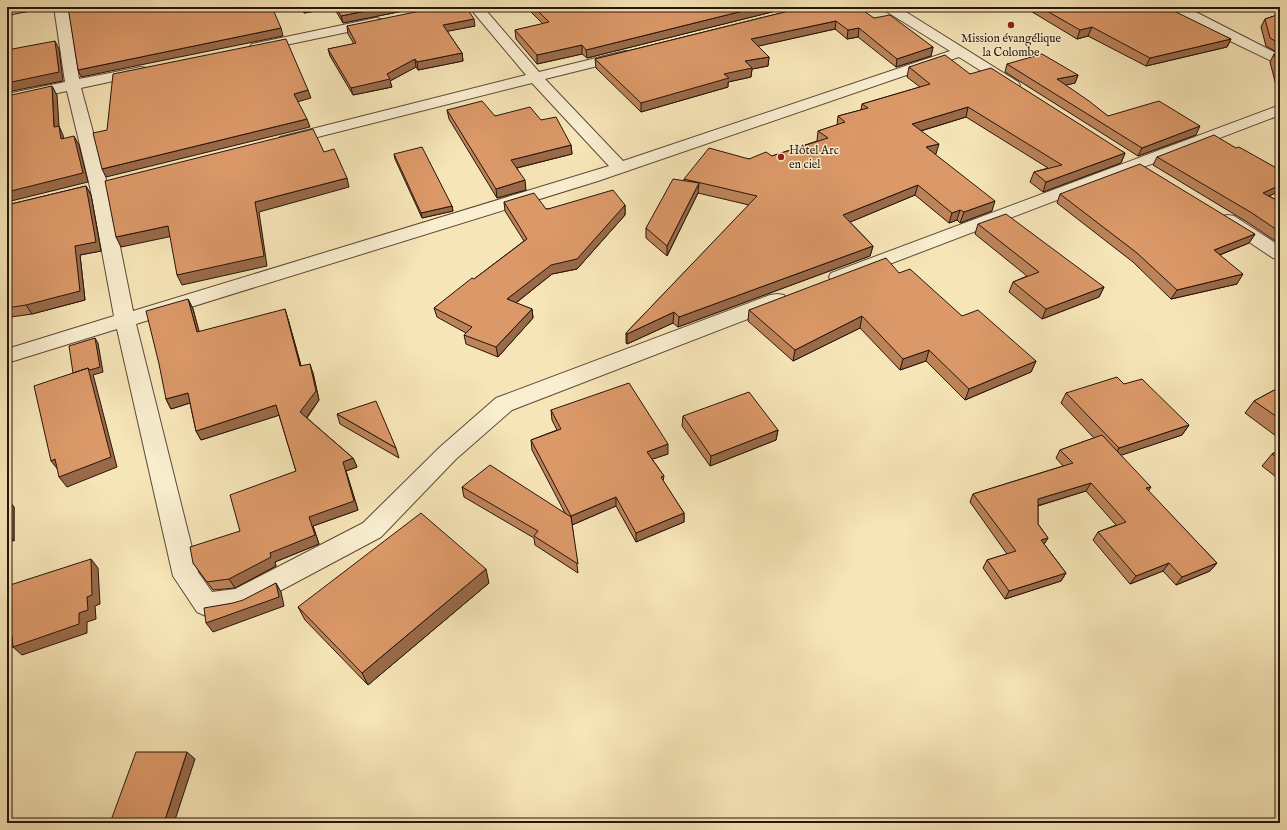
<svg xmlns="http://www.w3.org/2000/svg" width="1287" height="830" viewBox="0 0 1287 830" font-family="'IM FELL English',serif">
<rect width="100%" height="100%" fill="#f6e5b7"/>
<filter id="stains"><feTurbulence type="fractalNoise" baseFrequency=".005" numOctaves="4"/><feColorMatrix values="0 0 0 0 .2 0 0 0 0 .09 0 0 0 0 .02 0 0 0 .5 -.17"/></filter>
<radialGradient id="worn" r=".72"><stop offset=".6" stop-color="#630" stop-opacity="0"/><stop offset="1" stop-color="#630" stop-opacity=".3"/></radialGradient>
<g fill="none" stroke-linecap="round" stroke-linejoin="round">
<!-- minor casing -->
<g stroke="#5c4836" stroke-width="2">
<path id="minor" d="M54,7H68L79,79L141,67L146,68L148,71L146,74L81,88L108,187L133,311L609,166L532,83L286,145L280,143L278,140L280,137L526,75L469,7H483L539,72L625,51L630,52L632,55L630,58L545,79L623,161L950,51L884,10L882,7H898L1018,82L1020,85L1018,88L1013,89L1008,88L959,57L598,181L136,324L198,572L212,592L235,589L363,523L440,447L496,398L770,295L777,294L784,295L787,300L784,305L512,410L456,459L381,537L248,608L239,611L206,616L197,612L173,576L117,329L7,363V349L114,316L90,187L67,91L7,104V94L65,82Z
M1169,7H1186L1280,55V65L1205,29L1171,10Z
M376,18L381,19L383,22L381,25L257,51L252,50L250,47L252,44L257,43Z
M1280,105V115L845,281L838,283L831,281L829,277L831,273Z
M1228,215L1234,216L1280,246V260L1273,258L1222,224L1219,220L1222,216Z"/>
</g>
<!-- primary casing -->
<g stroke="#28140b" stroke-width="2">
<path id="primary" d="M7,7H35L33,10L7,15Z"/>
</g>
<!-- minor -->
<use href="#minor" fill="#f9eed0" fill-rule="evenodd"/>
<!-- primary -->
<use href="#primary" fill="#f6e5b7" fill-rule="evenodd"/>
</g>
<!-- wall -->
<path fill="#bc8359" stroke="#28140b" d="M300,7H423L343,23L334,8L304,13Z
M526,7H792L587,58L582,54L537,64L516,39L515,30L543,24Z
M805,7L874,18L933,47L931,56L896,67L858,37L847,39L835,29L758,46L769,57L768,66L752,69L751,77L728,82V87L641,112L596,68L595,59Z
M1030,7H1160L1231,39L1227,47L1146,66L1088,36L1077,39L1029,10Z
M1270,7H1280V12Z
M1280,14V54L1266,46L1261,27L1265,19Z
M347,26H475L447,31L462,53L463,61L418,70L416,67L390,81L392,87L353,95L330,56L328,49L354,44L348,34Z
M1274,54L1280,56V88L1277,89L1270,62Z
M1007,64L1078,75L1075,83L1065,85L1108,116L1196,135L1138,156L1005,72Z
M909,67L970,74L1125,153L1121,163L1043,192L1030,182L1034,172L1048,168L966,117L921,131L936,154L935,155L992,211L960,223L957,220L949,223L915,195L850,222L873,246L870,256L678,327L673,323L627,344L626,343V333L749,205L698,193L667,256L646,238V228L684,181V179L749,159L772,156L817,141L818,131L837,125L838,116L861,110L862,104L920,87L907,77Z
M447,110L495,116L541,120L571,145L572,154L517,168L526,190L497,198L449,119Z
M1236,148L1280,170V191L1269,196L1280,202V244L1247,222L1153,165L1157,157Z
M394,154L452,206L453,211L422,218L395,159Z
M86,186L91,195L101,251L80,255L85,300L32,314L11,317V320L7,321V205Z
M1060,194L1255,234L1249,243L1220,255L1237,284L1171,299L1133,262L1057,203Z
M504,202L546,209L625,205V215L577,269L552,274L516,303L532,309L533,318L498,357L466,344L464,335L466,333L437,317L434,308L474,279L524,241L505,211Z
M978,224L1104,287L1099,297L1042,319L1009,292L1013,282L1027,276L975,234Z
M899,273L962,316L1036,361L1031,372L965,400L926,361L900,370L860,328L793,361L748,321L749,310Z
M188,299L193,309L199,332L288,319L301,366L313,373L319,400L307,418L353,458L357,467L346,471L358,510L313,526L319,544L275,562L276,566L235,588L213,590L193,563L240,531L296,471L279,415L201,440L196,431L190,403L171,409L166,399Z
M1124,384L1189,425L1182,435L1121,455L1148,491L1217,563L1210,571L1176,585L1163,571L1130,584L1093,540L1098,532L1116,525L1086,491L1038,506V524L1048,538L1044,544L1066,573L1061,581L1005,599L983,568L987,560L1007,554L970,502L973,494L1063,466L1056,458L1060,450L1094,438L1061,403L1066,393Z
M1280,387V439L1245,413L1254,401Z
M551,410L668,454L652,459L664,476L663,481L684,513V522L636,542L616,506L572,525V524L578,573L535,545L534,538L464,497L462,487L566,515L532,450L531,440L557,430L552,420Z
M337,414L396,448L399,458L340,424Z
M683,416L778,430L776,440L710,466L682,426Z
M1280,450V480L1262,466L1272,454Z
M7,499L14,507V541L7,540Z
M489,583L368,685L305,620L298,607Z"/>
<!-- shaded-wall -->
<path fill="#996a49" stroke="#28140b" d="M302,7H334V8L304,13Z
M386,7H423L343,23L341,16Z
M759,7H792L587,58L586,50Z
M474,19L475,26L444,32L443,25Z
M836,21L835,29L750,48L751,39Z
M1092,27L1088,36L1077,39L1080,30Z
M281,28L283,36L81,77L78,70Z
M859,28L858,37L847,39L848,30Z
M1231,39L1227,47L1146,66L1150,58Z
M55,41L59,49L63,81L7,92V83Z
M582,45V54L537,64V55Z
M933,47L931,56L896,67L897,59Z
M462,53L463,61L418,70L417,62Z
M769,57L768,66L752,69L751,77L728,82V87L641,112V103L745,61Z
M415,59L416,67L390,81L392,87L353,95L351,88L387,74Z
M1078,75L1075,83L1054,88L1057,79Z
M1280,84V88L1277,89Z
M52,86L57,95L59,126L63,135L65,147L54,127Z
M308,90L311,98L297,102L294,94Z
M968,107L966,117L910,134L912,124Z
M307,119L310,127L106,177L102,169Z
M1200,126L1196,135L1138,156L1142,148Z
M74,136L79,145L88,182L7,202V192Z
M939,144L936,154L923,157L926,147Z
M571,145L572,154L512,169L511,160Z
M1125,153L1121,163L1043,192L1046,182Z
M347,178L349,187L259,212L267,266L182,285L177,275L255,202Z
M525,180L526,190L497,198L496,189Z
M699,183L698,193L667,256V246Z
M918,185L915,195L841,226L843,215Z
M1280,185V191L1258,201L1263,193Z
M86,186L91,195L101,251L80,255L85,300L32,314L26,305L75,246Z
M995,201L992,211L960,223L964,212Z
M625,205V215L577,269L552,274L508,309L507,299Z
M452,206L453,211L422,218L421,213Z
M960,210L957,220L949,223L952,213Z
M168,226L173,236L121,247L116,237Z
M1255,234L1249,243L1209,259L1214,250Z
M873,246L870,256L678,327L679,317Z
M1243,274L1237,284L1171,299L1177,290Z
M1104,287L1099,297L1042,319L1046,309Z
M188,299L193,309L202,342L197,332Z
M285,309L288,319L304,376L300,366Z
M532,309L533,318L498,357L496,347Z
M7,312L11,317V320L7,321Z
M674,312L673,323L627,344V334Z
M862,316L860,328L793,361L795,350Z
M95,338L98,343L103,372L93,375L94,378L117,467L67,487L59,477L88,368Z
M929,350L926,361L900,370L903,359Z
M1036,361L1031,372L965,400L969,389Z
M310,364L313,373L319,400L304,421L300,412Z
M188,393L193,402L171,409L166,399Z
M276,405L280,415L201,440L196,431Z
M1189,425L1182,435L1113,458L1119,448Z
M778,430L776,440L710,466L711,456Z
M668,444V454L647,461V452Z
M353,458L357,467L346,471L358,510L313,526L319,544L275,562L276,566L235,588L229,579L270,553L309,517L343,462Z
M55,459L59,471L51,461Z
M1091,483L1086,491L1033,507L1038,499Z
M1151,487L1146,495V488Z
M616,497V506L572,525L571,516Z
M7,499L14,507V541L7,533Z
M684,513V522L636,542V533Z
M1048,538L1043,546L1041,540Z
M91,559L98,568L100,604L95,606L96,619L87,622V633L22,655L13,647L7,650V637L79,613L87,597Z
M1169,563L1163,571L1130,584L1136,576Z
M1217,563L1210,571L1176,585L1182,577Z
M486,569L489,583L368,685L362,673Z
M1066,573L1061,581L1005,599L1009,591Z
M276,583L281,592L284,606L213,632L206,623Z
M187,752L195,759L174,823H164Z"/>
<!-- building -->
<path fill="#db9868" stroke="#28140b" d="M68,7H272L281,28L78,70Z
M336,7H386L341,16Z
M440,7H466L474,19L443,25L462,53L417,62L415,59L387,74L390,79L351,88L328,49L356,43L347,26Z
M534,7H759L586,50L582,45L537,55L515,30L549,22Z
M805,7H858L874,18L890,15L933,47L897,59L859,28L848,30L836,21L751,39L769,57L745,61L752,68L724,74L729,78L641,103L595,59Z
M1040,7H1160L1168,11L1172,10L1231,39L1150,58L1092,27L1080,30Z
M1280,14V44L1270,38L1265,19Z
M286,39L308,90L294,94L307,119L102,169L93,133L107,130L113,74Z
M55,41L59,72L7,83V50Z
M1042,54L1078,75L1057,79L1089,101L1108,116L1159,101L1200,126L1142,148L1007,64Z
M1274,54L1280,56V75Z
M945,55L970,74L991,68L1125,153L1046,182L1034,172L1062,165L968,107L912,124L939,144L926,147L995,201L964,212L960,210L952,213L918,185L843,215L873,246L679,317L674,312L627,334L626,333L757,196L684,179L709,148L749,159L766,152L772,156L828,138L818,131L845,122L838,116L868,108L862,104L930,84L909,67Z
M52,86L54,127L59,126L61,139L74,136L83,173L7,192V96Z
M482,101L495,116L530,107L541,120L556,117L571,145L511,160L525,180L496,189L447,110Z
M313,129L324,152L334,149L347,178L255,202L264,256L177,275L168,226L116,237L105,181Z
M1214,135L1236,148L1239,147L1280,170V185L1263,193L1280,202V232L1252,213L1157,157Z
M422,147L452,206L421,213L394,154Z
M1140,164L1255,234L1214,250L1243,274L1177,290L1137,253L1060,194Z
M673,179L699,183L667,246L646,228Z
M86,186L96,242L75,246L80,291L26,305L7,308V205Z
M613,190L625,205L577,259L551,265L507,299L532,309L496,347L464,335L472,327L434,308L472,278L474,279L527,239L504,202L534,193L546,209H548Z
M1006,214L1104,287L1046,309L1013,282L1039,272L978,224Z
M886,258L899,273L910,269L962,316L978,310L1036,361L969,389L929,350L903,359L862,316L795,350L749,310Z
M188,299L197,332L285,309L300,366L310,364L316,391L300,412L353,458L343,462L354,501L309,517L315,535L270,553L271,557L229,579L207,582L193,563L190,547L240,531L230,495L296,471L276,405L196,431L188,393L166,399L159,364L146,311Z
M95,338L100,367L90,370L88,368L73,373L69,346Z
M88,368L111,457L59,477L55,459L51,461L34,386Z
M1117,377L1124,384L1142,379L1189,425L1119,448L1066,393Z
M629,383L668,444L647,452L664,476L661,477L684,513L636,533L616,497L571,516L531,440L561,429L551,410Z
M1280,387V419L1254,401Z
M749,392L778,430L711,456L683,416Z
M376,401L396,448L337,414Z
M1102,435L1151,487L1146,488L1217,563L1182,577L1169,563L1136,576L1098,532L1126,522L1091,483L1038,499V524L1048,538L1041,540L1066,573L1009,591L987,560L1016,551L973,494L1073,463L1060,450Z
M1280,450V460L1272,454Z
M490,465L571,517L578,564L534,536L538,531L462,487Z
M421,513L486,569L362,673L298,607Z
M91,559L92,595L87,597L88,610L79,613V624L13,647L12,636L7,637V586Z
M276,583L279,597L206,623L204,608L233,603L243,600Z
M136,752H187L164,823H110Z"/>
<!-- markers -->
<g fill="#8f2418" stroke="#f9eed0" stroke-width="1.5">
<circle cx="1011" cy="25" r="4"/>
<circle cx="781" cy="157" r="4"/>
</g>
<g text-anchor="middle" stroke-width="3" stroke-linejoin="round" paint-order="stroke">
<!-- far-poi labels -->
<g font-size="12" fill="#28140b" stroke="#f9eed0">
<text x="1011" y="42">Mission évangélique<tspan x="1011" dy="14">la Colombe</tspan></text>
<text x="789" y="154" text-anchor="start">Hôtel Arc<tspan x="789" dy="14">en ciel</tspan></text>
</g>
</g>
<!-- margin -->
<rect width="1287" height="830" fill="none" stroke="#f6e5b7" stroke-width="24"/>
<rect x="8" y="8" width="1271" height="814" fill="none" stroke="#28140b" stroke-width="2"/>
<rect x="12" y="12" width="1263" height="806" fill="none" stroke="#28140b"/>
<rect width="100%" height="100%" filter="url(#stains)"/>
<rect width="100%" height="100%" fill="url(#worn)"/>
</svg>
